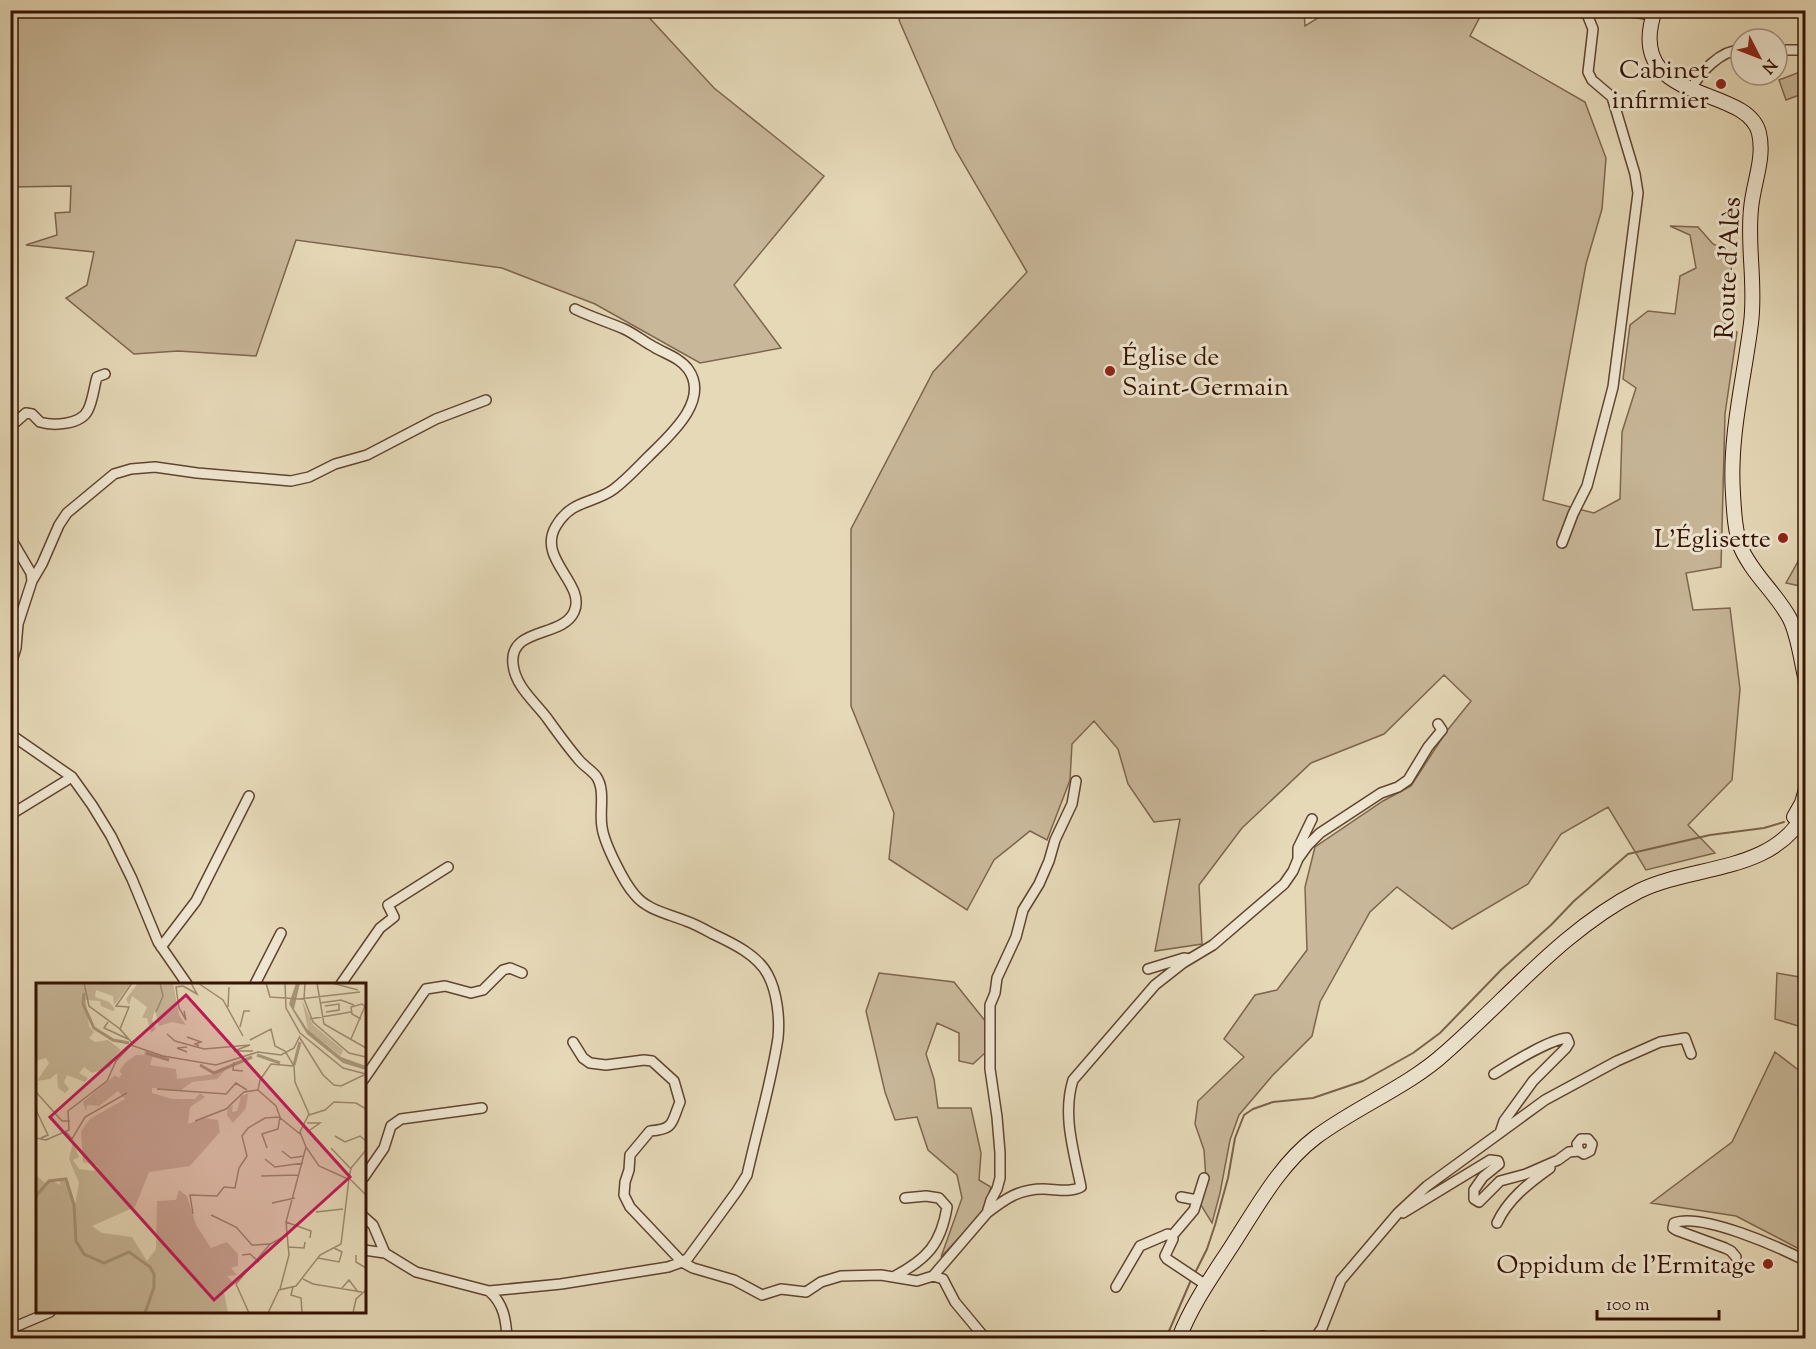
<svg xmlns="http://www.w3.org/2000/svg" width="1816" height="1349" viewBox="0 0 1816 1349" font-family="'Sorts Mill Goudy',serif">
<rect width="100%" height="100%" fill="#e6d9b8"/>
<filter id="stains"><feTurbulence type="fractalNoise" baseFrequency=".00333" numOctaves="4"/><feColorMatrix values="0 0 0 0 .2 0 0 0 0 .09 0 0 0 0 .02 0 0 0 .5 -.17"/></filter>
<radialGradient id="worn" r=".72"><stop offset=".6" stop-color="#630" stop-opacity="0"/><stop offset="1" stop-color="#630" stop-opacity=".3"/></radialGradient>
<!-- green -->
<path fill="#c8b799" stroke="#7e654e" stroke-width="1.5" d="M1304,10L1305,26L1329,11H1483L1470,36L1585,102L1606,158L1602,209L1586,264L1543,500L1594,513L1620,499L1622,432L1636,388L1623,379L1630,325L1648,311L1675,314L1680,276L1696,268L1690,235L1670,226L1698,227L1713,244L1733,253L1725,324L1737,332L1725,414L1721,567L1686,573L1693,610L1730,608L1740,689L1732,780L1688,825L1715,853L1646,870L1608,807L1561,834L1528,884L1452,929L1397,887L1370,912L1320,1002L1312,1036L1272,1076L1239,1115L1230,1140L1220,1193L1212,1223L1199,1202L1206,1180L1204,1150L1195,1124L1198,1101L1244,1057L1224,1039L1255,995L1277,990L1307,950L1305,887L1315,847L1383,801L1411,786L1446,732L1471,701L1444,675L1384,734L1311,763L1242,828L1199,885L1202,944L1155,951L1180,819L1154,822L1128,784L1118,749L1094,721L1072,744L1070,780L1047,840L1030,831L994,860L967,910L889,859L894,813L851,706V529L933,372L1027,272L955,149L899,20L903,11Z
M10,11H643L714,88L824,176L734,285L781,348L700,363L595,304L502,268L296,240L256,356L178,351L134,354L66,298L87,285L94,252L26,245L57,235L55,213L70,212L71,186L11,187Z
M1805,70V93L1786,100L1779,80Z
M1805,549V587L1786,583Z
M879,973L954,982L986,1022L985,1053L973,1064L959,1061V1033L937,1023L926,1054L934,1079L938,1108H971L981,1153L979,1180L991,1187L983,1212L941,1257L962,1198L957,1175L928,1150L917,1117L895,1120L885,1092L866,1011Z
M1777,973L1805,978V1028L1775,1019Z
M1775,1052L1805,1075V1252L1736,1216L1651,1203L1732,1142Z"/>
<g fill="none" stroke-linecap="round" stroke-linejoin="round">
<!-- stream -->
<path stroke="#7a624a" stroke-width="2" d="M1194,1275L1207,1249L1215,1225L1228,1178L1235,1138L1244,1115L1253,1109L1273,1102L1313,1098L1363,1081L1413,1053L1440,1033L1501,970L1551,925L1574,901L1628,854L1710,835L1764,828L1784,822
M1166,1338L1191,1280"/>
<!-- street casing -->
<g stroke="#604430" stroke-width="12">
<path id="street" d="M1618,10L1653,15
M1777,50H1806
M1691,89C1700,73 1720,50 1741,50
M10,427L26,413L32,414L40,422C53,426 81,425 88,410C93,400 94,387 97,377L105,374
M10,537L31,573L32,581L18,624L16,648L10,667
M1562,543L1573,514L1587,486L1613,387L1638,193L1635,174L1612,97L1592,80L1588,72L1593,29L1587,14L1590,10
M32,581L42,564L59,525L67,513L114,474L131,469L155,467L197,473L291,481L309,477L335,464L367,455L436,419L486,400
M10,734L72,777L92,805L111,836L132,879L158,942L187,984
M10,815L72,777
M1298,858V848L1312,819
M161,947L196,901L249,796
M1148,969L1184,958L1189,959
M255,984L281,933
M341,984L380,928L394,917L388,905L448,867
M573,1042L583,1058L590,1063L606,1065L644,1060L652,1061L674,1081L680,1102C671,1123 675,1129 650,1131L630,1155L629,1170L625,1182L624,1195L630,1207L682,1262L693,1268L734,1280L762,1295L781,1289L806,1292L821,1282L841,1276L881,1275L917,1281L933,1276L943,1279L955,1302L985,1338
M1494,1074C1512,1063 1548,1040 1567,1038L1569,1043L1566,1048L1533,1081L1504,1121L1500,1133
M364,1079L426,989L445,986L471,993L483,990L503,970L510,968L522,973
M364,1177L384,1148L391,1126L401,1119L482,1108
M1181,1197L1197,1200
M987,1213C1005,1199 1019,1189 1043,1189C1056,1189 1069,1193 1081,1187C1074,1152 1062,1115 1073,1080L1155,985L1183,963L1213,945L1284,884L1293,871L1298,859L1308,845L1320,833L1381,793L1398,787L1408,780L1428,747L1442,730L1438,724
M1403,1213L1490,1160L1498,1161L1499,1164L1483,1177L1474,1190V1199L1479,1202L1500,1181L1526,1174L1558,1160L1569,1152L1579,1151L1584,1154L1590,1151L1592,1144L1588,1139H1581L1577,1144L1579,1151
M364,1217L373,1225L385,1253L416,1272L489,1291C504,1304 506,1320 507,1338
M1497,1223C1508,1199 1529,1183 1550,1168
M1172,1236L1194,1210L1204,1178
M364,1250L385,1253
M1736,1257L1731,1251L1725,1248L1676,1230L1673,1228L1674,1223C1701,1212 1779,1247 1806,1261
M895,1276C927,1259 941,1244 947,1207L939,1198L926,1196L905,1198
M933,1276L987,1213L991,1200L997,1189L1000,1178V1153L997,1117L990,1069V1005L995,993L997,978L1016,937L1023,910L1039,884L1049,861L1055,840L1072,804L1076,781
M1116,1287L1140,1246L1168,1234L1172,1236L1173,1239L1165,1256L1167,1259L1206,1285
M489,1291L561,1284L668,1267L682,1262L688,1258L713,1224L737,1191L747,1175C757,1130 771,1084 778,1038C780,1018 777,992 768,975C758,955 732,943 713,934C704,929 695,924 686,921C669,914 647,910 635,895C624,883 604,843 602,827C599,811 606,790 596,776C591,770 584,766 579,760C567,746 557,732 547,718C535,702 515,686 513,664C509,627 562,638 574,612C587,584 536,559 556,526C572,499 594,504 614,489C626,480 637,468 648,457C668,437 711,401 688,369C680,358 666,354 654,347C644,342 635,334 624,329C608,322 591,317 575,309
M10,1329L50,1312
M1256,1338L1263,1336L1265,1338
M1315,1338L1322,1328L1341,1280L1398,1213L1427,1186L1545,1100L1617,1061L1660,1042L1685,1038L1691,1054"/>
</g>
<!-- secondary casing -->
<g stroke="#341303" stroke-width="16">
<path id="secondary" d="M1655,10C1622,106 1747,83 1759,133C1765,159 1753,183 1751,209C1747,246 1756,285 1751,323C1744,380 1729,436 1733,494C1734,512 1735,531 1741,548C1753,575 1777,594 1790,619C1799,638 1801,661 1806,681
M1794,817L1802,803L1806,789
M1179,1338C1192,1304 1213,1275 1233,1244C1257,1207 1280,1164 1316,1137C1356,1107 1409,1086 1445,1053C1508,998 1564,929 1639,891C1694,864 1774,874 1806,811"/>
</g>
<!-- street -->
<use href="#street" stroke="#efe6d1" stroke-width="9"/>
<!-- secondary -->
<use href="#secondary" stroke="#efe6d1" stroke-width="14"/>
</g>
<!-- markers -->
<g fill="#8f2418" stroke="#efe6d1" stroke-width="2">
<circle cx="1721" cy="84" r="6"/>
<circle cx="1110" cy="371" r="6"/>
<circle cx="1783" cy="538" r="6"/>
<circle cx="1768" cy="1264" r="6"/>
</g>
<g text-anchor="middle" stroke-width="6" stroke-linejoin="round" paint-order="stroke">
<!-- poi labels -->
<g font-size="26" fill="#341303" stroke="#efe6d1" text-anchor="end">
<text x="1709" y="78">Cabinet<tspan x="1709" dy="30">infirmier</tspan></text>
<text x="1122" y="365" text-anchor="start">Église de<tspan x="1122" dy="30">Saint-Germain</tspan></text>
<text x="1771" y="547">L'Églisette</text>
<text x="1756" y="1273">Oppidum de l'Ermitage</text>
</g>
<!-- street labels -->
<g font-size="26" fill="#341303" stroke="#efe6d1">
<text transform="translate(1727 268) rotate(-87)" y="9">Route d'Alès</text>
</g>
</g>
<!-- overview -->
<g transform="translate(36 983)">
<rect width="330" height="330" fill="#e6d9b8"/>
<path d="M0,0H95L78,22L77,13L60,7L59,14L73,19L79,26L77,28L65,23L64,18L50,17L53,43L58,49L53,55L59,59L72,57L85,67L76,76L75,84L56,90L48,84L43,90L52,95L49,99L31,92L28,99L33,106L29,110L22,105L21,90L14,96L1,98L13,80L10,75L0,78ZM102,0H137L143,32L150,42L136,39L123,43L119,27L116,37L120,46L115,50L111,35H106L111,24L96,13L93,22L90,16ZM266,17L277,42L307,67L305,73L272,47ZM109,67L117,72L114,82L140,86L141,96L178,91L192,84L181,96L156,99L144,108L116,105V110L136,116H159L164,110L169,114L154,124L152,141L168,135L182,137L184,149L154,183L113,189L99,224L56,243L66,250L96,254L111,278L120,266L121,218L140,217L143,207L151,213L160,242L175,265L191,259L202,271V283L195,285L201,292L191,293L199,301L188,309L192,330H0V192L9,200L17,198L24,202V197L30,198L39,222L43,200L33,176L37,159L43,174L37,177L43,186L58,188L62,183L47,179L45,148L54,136L89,116L82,108L63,123L51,122L50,128L47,119L79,92L83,95L86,91L83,88L90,79L100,72H108ZM220,108L212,111L210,125L197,140L191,132L192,125L197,122L196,129L201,128L205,113Z" fill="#c8b799"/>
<path d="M260,0H264L258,26L271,46L305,74L330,83V87L307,80L271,51L253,21Z" fill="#a9967a"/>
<path fill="none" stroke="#a9967a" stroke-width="3" d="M48,10L47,21L58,45L77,57L93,60M110,70L133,77M221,72L244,80M164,82L178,90L216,74M258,82L264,59M0,213L13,198L30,196L38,222L40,258L48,271L68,280L93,269L114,284L118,291V304L109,330"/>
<path fill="none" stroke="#9f8a70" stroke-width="1.5" d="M48,0L53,23L84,46M96,0L80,23L93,24L84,46L97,61M162,0L187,17L207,53M230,0L234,14L263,16L324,9M249,0L250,25L264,50L307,85L330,91M269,0L268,16L277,39L313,70L330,74M281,0L288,41L330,65M296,0L322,7M284,20L305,17L318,22M289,23L303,21V27L290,29M192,24L193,4M148,28L150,37L143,25L140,4L147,3L161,11L155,0M120,29L127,13L124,0M274,36L315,29M325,36L316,31L315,24L326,21L330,24M72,39L68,45L92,56M204,44L208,28H214M131,51L139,58L168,66L214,62L198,68H217M151,54L165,59L159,61L163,63M264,55L287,92L298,102L305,103L330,91M315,56L329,23M214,57L235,46L239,63L249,68L258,83L259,99L273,131L264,149L270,164L250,239L253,272L244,306M151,64L141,65L151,69M198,79L197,87L207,88M121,106L190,111L200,100L211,107M0,109L26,138H34M0,127L12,152L5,155M273,132L289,127L298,119L320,120L330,126M159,138L190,126L208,109L222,107M271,140H284L271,149M30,149L36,156L49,134L91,110M299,153L309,159L324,153L330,158M0,155L10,157L33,147L32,128L71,98L80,78L95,62L127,73L180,82L222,69L245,72L258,65L264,53M270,164L283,183L312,196M231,165L226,151L242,146L244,134L240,123L222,107L224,97L235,81L257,83M295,165L315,186M246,168L255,175L268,173M229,176L239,184L267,180M225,193L262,192M313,195L315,185L330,167M314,196L330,212M236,220L259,215M280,229L307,226M157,231L154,212L181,213L188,204L199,205L203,185L211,173L206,153L212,145L229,135L243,134L264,151M175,232L200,244L216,262L234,261M250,239L275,248L274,255M252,264L268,265L269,259M206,272L214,271L223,279M320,272V279L330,285M282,275L303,279L306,269L298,265M267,296L277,301L326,309M257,304L255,312L265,315L266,330M306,305L313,297L322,309M213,330L200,301L234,261L251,252M232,330L243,307L260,303L284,272L305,261L313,196M317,330L320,316L330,307"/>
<path fill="#c2185b" fill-opacity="0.15" stroke="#c2185b" stroke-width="3" d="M150,12L314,194L178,317L14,134Z"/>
<rect width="330" height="330" fill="none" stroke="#341303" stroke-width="3"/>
</g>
<!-- margin -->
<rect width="1816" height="1349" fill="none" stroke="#e6d9b8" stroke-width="36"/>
<rect x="12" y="12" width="1792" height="1325" fill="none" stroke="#341303" stroke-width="3"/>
<rect x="18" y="18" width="1780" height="1313" fill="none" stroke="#341303" stroke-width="1.5"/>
<!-- north arrow -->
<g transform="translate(1759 57) rotate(132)"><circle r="28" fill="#efe6d1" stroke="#a4927f" stroke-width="1.5"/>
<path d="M0-4.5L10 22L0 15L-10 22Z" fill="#8f2418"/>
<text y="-9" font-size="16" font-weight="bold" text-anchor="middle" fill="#341303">N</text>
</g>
<!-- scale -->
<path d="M1597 1310v9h122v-9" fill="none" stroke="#341303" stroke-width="3"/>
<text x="1606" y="1310" font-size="18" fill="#341303" stroke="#efe6d1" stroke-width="4.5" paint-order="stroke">100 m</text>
<rect width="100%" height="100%" filter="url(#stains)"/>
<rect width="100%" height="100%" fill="url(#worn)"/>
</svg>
